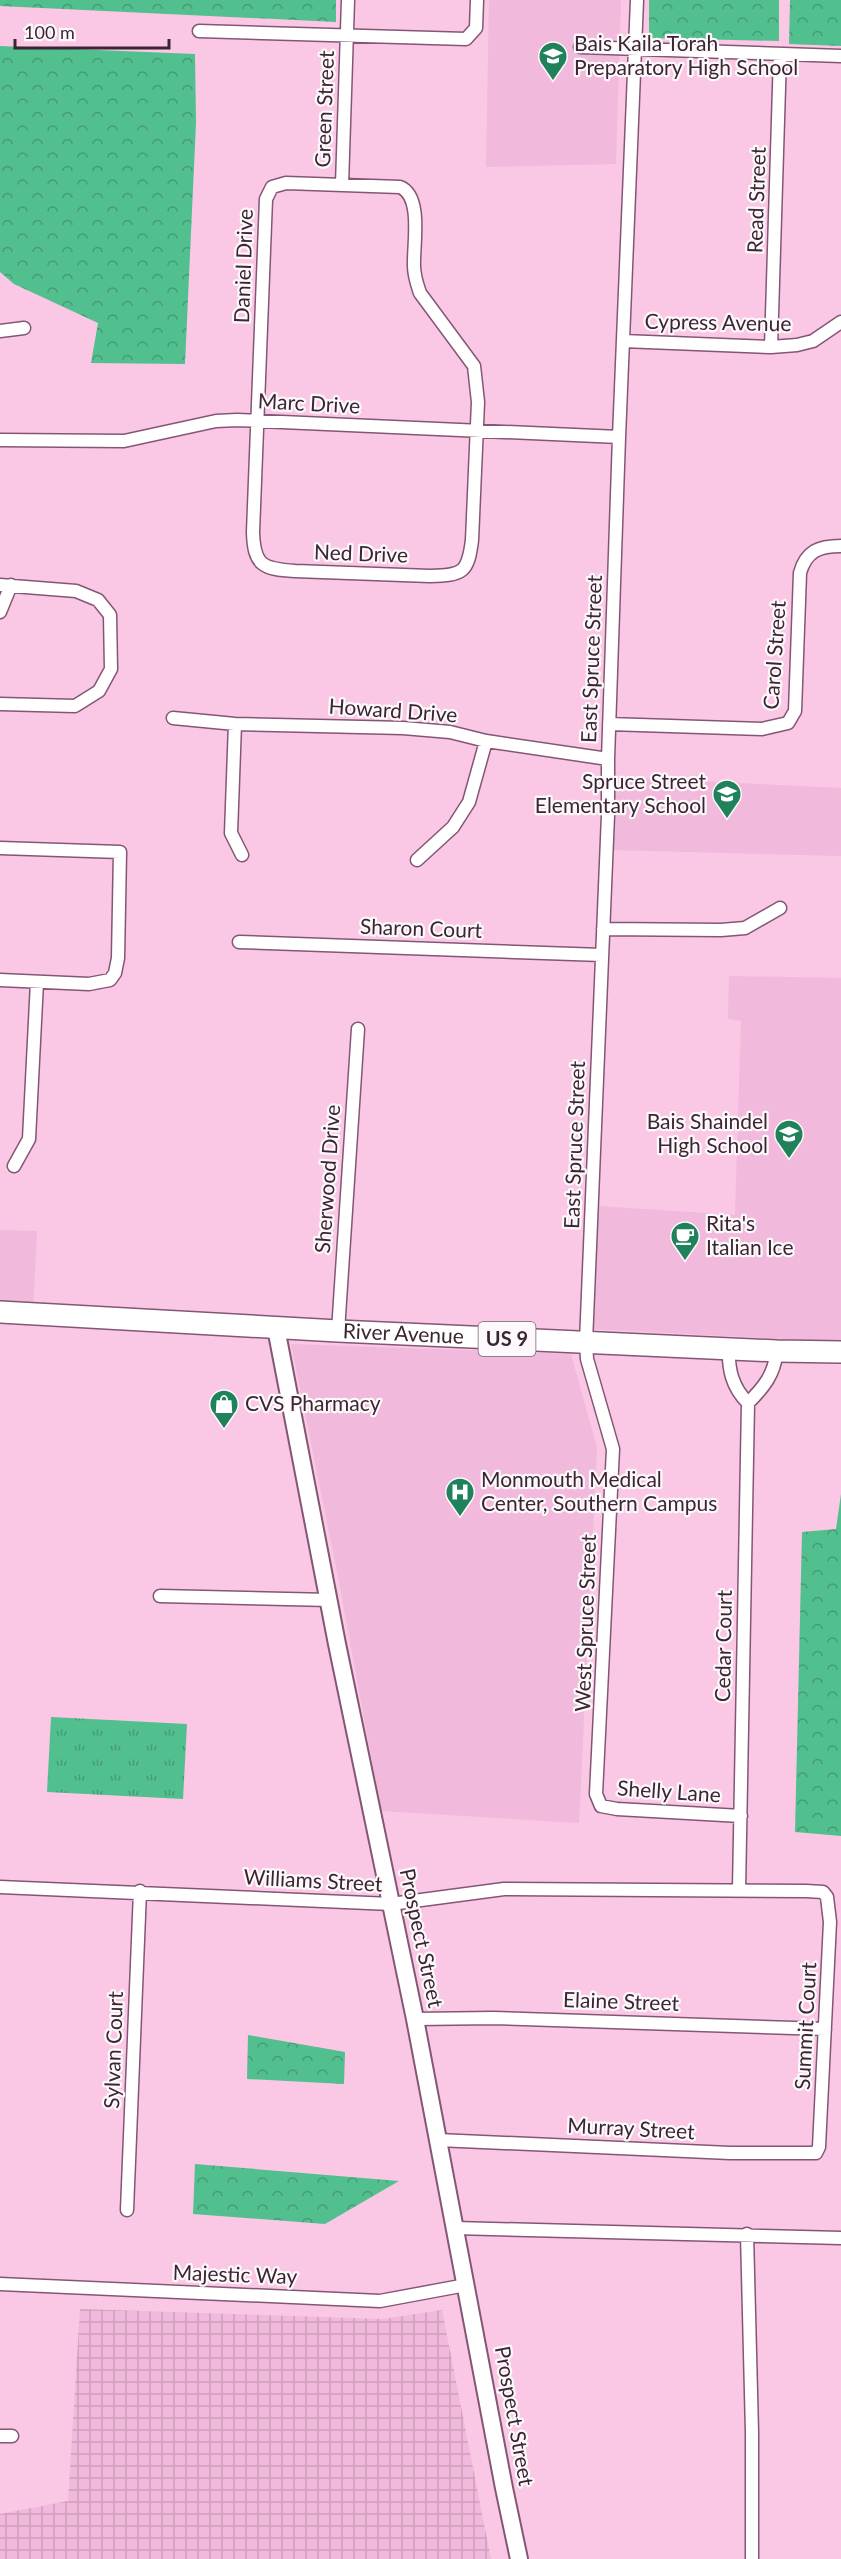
<svg xmlns="http://www.w3.org/2000/svg" width="841" height="2559" viewBox="0 0 841 2559" font-family="Lato,sans-serif">
<defs>
<pattern id="industrial-grid" width="8" height="8" patternUnits="userSpaceOnUse" patternTransform="scale(1.5)"><rect width="8" height="8" fill="#f1b9db"/><path d="M0 4h8M4 0v8" fill="none" stroke="#cf9fbc"/></pattern>
<pattern id="grass-tufts" width="24" height="20" patternUnits="userSpaceOnUse" patternTransform="scale(1.5)"><rect width="24" height="20" fill="#52bf8f"/><path d="M3 7l-1-3M5 7V3M7 7l1-3M15 17l-1-3M17 17v-4M19 17l1-3" fill="none" stroke="#459b75"/></pattern>
<pattern id="forest-crowns" width="20" height="18" patternUnits="userSpaceOnUse" patternTransform="scale(1.5)"><rect width="20" height="18" fill="#52bf8f"/><path d="M2 6a3 3 0 1 1 6 0M12 15a3 3 0 1 1 6 0" fill="none" stroke="#459b75"/></pattern>
</defs>
<rect width="100%" height="100%" fill="#fac7e5"/>
<!-- built -->
<path fill="#f1b9db" d="M489,0H621L616,164L486,167Z
M615,777L841,788V856L612,850Z
M729,976L841,978V1342L594,1329L597,1206L735,1215L741,1021L728,1019Z
M0,1230L37,1231L33,1310L0,1308Z
M291,1344L571,1354L597,1448L579,1823L381,1811L340,1587Z"/>
<!-- industrial -->
<path fill="url(#industrial-grid)" d="M80,2309L383,2319L442,2310L491,2559H0V2514L68,2501Z"/>
<!-- grass -->
<path fill="url(#grass-tufts)" d="M51,1717L187,1724L183,1799L47,1792Z"/>
<!-- forest -->
<path fill="url(#forest-crowns)" d="M0,0H336V22L0,6Z
M649,0H779V41L649,38Z
M790,0H841V46L789,44Z
M0,46L195,54L196,123L185,364L91,363L98,323L14,284L0,272Z
M841,1494V1836L795,1832L802,1532L836,1529Z
M248,2035L345,2052L344,2084L247,2079Z
M195,2164L399,2181L325,2224L193,2214Z"/>
<g fill="none" stroke-linecap="round" stroke-linejoin="round">
<!-- street casing -->
<g stroke="#835773" stroke-width="15">
<path id="street" d="M637,0L619,437L608,759V815L586,1342L587,1359L613,1449L596,1794L601,1806L617,1809L741,1816
M199,31L466,39L476,28L477,0
M580,47L841,56
M286,183L400,187C423,196 413,246 414,266C414,276 417,284 420,293L474,366L478,402L472,540C468,573 463,575 430,576L295,571C263,569 254,566 253,532L266,199L272,187Z
M342,185L348,0
M0,331L24,328
M623,341L771,347L797,345L813,341L841,322
M771,347L780,55
M0,440L124,441L216,421L237,420L619,437
M0,585L76,591L98,600L110,615L111,669L99,691L75,706L0,704
M0,612L11,585
M173,718L235,724L403,728L450,732L486,741L608,759
M235,724L231,833L242,855
M609,724L762,729L788,723L795,711L800,573C806,551 819,546 841,546
M0,848L120,852L118,958L115,973L110,980L89,984L0,980
M417,860L453,827L469,802L486,741
M603,929L721,930L745,928L780,908
M239,942L602,955
M14,1166L29,1139L37,982
M338,1331L358,1029
M729,1348C728,1369 732,1387 748,1403L739,1890
M748,1403C764,1387 774,1375 777,1351
M160,1596L330,1600
M0,1887L391,1904L504,1889L806,1891L823,1892L827,1897L830,1922L819,2147L816,2153H730L438,2140
M415,2019L494,2018L825,2029
M127,2210L140,1891
M455,2228L841,2238
M747,2234L752,2432V2559
M0,2284L380,2301L466,2285
M0,2436H12"/>
</g>
<!-- secondary casing -->
<g stroke="#835773" stroke-width="20">
<path id="secondary" d="M276,1328L337,1644L415,2019L504,2488L519,2559"/>
</g>
<!-- highway casing -->
<g stroke="#835773" stroke-width="24">
<g id="highway">
<path id="s1" d="M0,1312L338,1331L777,1351L841,1352"/>
</g>
</g>
<!-- street -->
<use href="#street" stroke="#fff" stroke-width="12"/>
<!-- secondary -->
<use href="#secondary" stroke="#fff" stroke-width="16"/>
<!-- highway -->
<use href="#highway" stroke="#fff" stroke-width="21"/>
</g>
<!-- icons -->
<defs>
<g id="school-pin" transform="scale(1.5)"><path d="M0 17L-7.5 6A9.5 9.5 0 1 1 7.5 6Z" fill="#1f825b" stroke="#fdf8fb"/><path d="M0-5L7-2L0 1L-7-2ZM-4 1L0 2.5L4 1V4Q0 6-4 4Z" fill="#fff"/></g>
<g id="cafe-pin" transform="scale(1.5)"><path d="M0 17L-7.5 6A9.5 9.5 0 1 1 7.5 6Z" fill="#1f825b" stroke="#fdf8fb"/><path d="M-5.5-4.5H6V0H3Q3 3.5 0 3.5H-2.5Q-5.5 3.5-5.5 0ZM3-3.2v2h1.7v-2ZM-6 4.5H4V6H-6Z" fill="#fff"/></g>
<g id="shop-pin" transform="scale(1.5)"><path d="M0 17L-7.5 6A9.5 9.5 0 1 1 7.5 6Z" fill="#1f825b" stroke="#fdf8fb"/><path d="M-5-2.5h2.3a2.7 3.5 0 0 1 5.4 0H5L5.5 6h-11ZM-1.5-2.5h3a1.5 2.3 0 0 0-3 0Z" fill="#fff"/></g>
<g id="hospital-pin" transform="scale(1.5)"><path d="M0 17L-7.5 6A9.5 9.5 0 1 1 7.5 6Z" fill="#1f825b" stroke="#fdf8fb"/><path d="M-5-5h3v3.5h4V-5h3V5h-3V1.5h-4V5h-3Z" fill="#fff"/></g>
</defs>
<g fill-rule="evenodd">
<use href="#school-pin" x="553" y="56"/>
<use href="#school-pin" x="727" y="794"/>
<use href="#school-pin" x="789" y="1134"/>
<use href="#cafe-pin" x="685" y="1236"/>
<use href="#shop-pin" x="224" y="1404"/>
<use href="#hospital-pin" x="460" y="1492"/>
</g>
<g text-anchor="middle" stroke-width="4.5" stroke-linejoin="round" paint-order="stroke">
<!-- shield labels -->
<rect fill="#fdf8fb" stroke="#74656e" stroke-width="1.5" x="478.5" y="1322" width="57" height="34" rx="4.5"/>
<g font-size="20" font-weight="bold" fill="#392631">
<text x="507" y="1346">US 9</text>
</g>
<!-- poi labels -->
<g font-size="21" fill="#392631" stroke="#fdf8fb" text-anchor="start">
<text x="574" y="51">Bais Kaila Torah<tspan x="574" dy="24">Preparatory High School</tspan></text>
<text x="706" y="789" text-anchor="end">Spruce Street<tspan x="706" dy="24">Elementary School</tspan></text>
<text x="768" y="1129" text-anchor="end">Bais Shaindel<tspan x="768" dy="24">High School</tspan></text>
<text x="706" y="1231">Rita's<tspan x="706" dy="24">Italian Ice</tspan></text>
<text x="245" y="1411">CVS Pharmacy</text>
<text x="481" y="1487">Monmouth Medical<tspan x="481" dy="24">Center, Southern Campus</tspan></text>
</g>
<!-- street labels -->
<g font-size="21" fill="#392631" stroke="#fdf8fb">
<text transform="translate(325 109) rotate(-88)" y="7">Green Street</text>
<text transform="translate(757 200) rotate(-88)" y="7">Read Street</text>
<text transform="translate(244 266) rotate(-88)" y="7">Daniel Drive</text>
<text transform="translate(718 323) rotate(1)" y="7">Cypress Avenue</text>
<text transform="translate(309 404) rotate(3)" y="7">Marc Drive</text>
<text transform="translate(361 554) rotate(2)" y="7">Ned Drive</text>
<text transform="translate(775 655) rotate(-86)" y="7">Carol Street</text>
<text transform="translate(592 659) rotate(-88)" y="7">East Spruce Street</text>
<text transform="translate(393 711) rotate(4)" y="7">Howard Drive</text>
<text transform="translate(421 929) rotate(2)" y="7">Sharon Court</text>
<text transform="translate(575 1145) rotate(-88)" y="7">East Spruce Street</text>
<text transform="translate(328 1179) rotate(-86)" y="7">Sherwood Drive</text>
<text dy="7" stroke="none"><textPath href="#s1" startOffset="404">River Avenue</textPath></text>
<text transform="translate(586 1623) rotate(-88)" y="7">West Spruce Street</text>
<text transform="translate(724 1646) rotate(-89)" y="7">Cedar Court</text>
<text transform="translate(669 1792) rotate(4)" y="7">Shelly Lane</text>
<text transform="translate(313 1881) rotate(3)" y="7">Williams Street</text>
<text transform="translate(421 1938) rotate(78)" y="7">Prospect Street</text>
<text transform="translate(621 2002) rotate(2)" y="7">Elaine Street</text>
<text transform="translate(806 2026) rotate(-87)" y="7">Summit Court</text>
<text transform="translate(114 2050) rotate(-88)" y="7">Sylvan Court</text>
<text transform="translate(631 2129) rotate(3)" y="7">Murray Street</text>
<text transform="translate(235 2275) rotate(2)" y="7">Majestic Way</text>
<text transform="translate(514 2416) rotate(80)" y="7">Prospect Street</text>
</g>
</g>
<!-- scale -->
<path d="M15 39v9h154v-9" fill="none" stroke="#392631" stroke-width="3"/>
<text x="24" y="39" font-size="18" fill="#392631" stroke="#fdf8fb" stroke-width="4.5" paint-order="stroke">100 m</text>
</svg>
